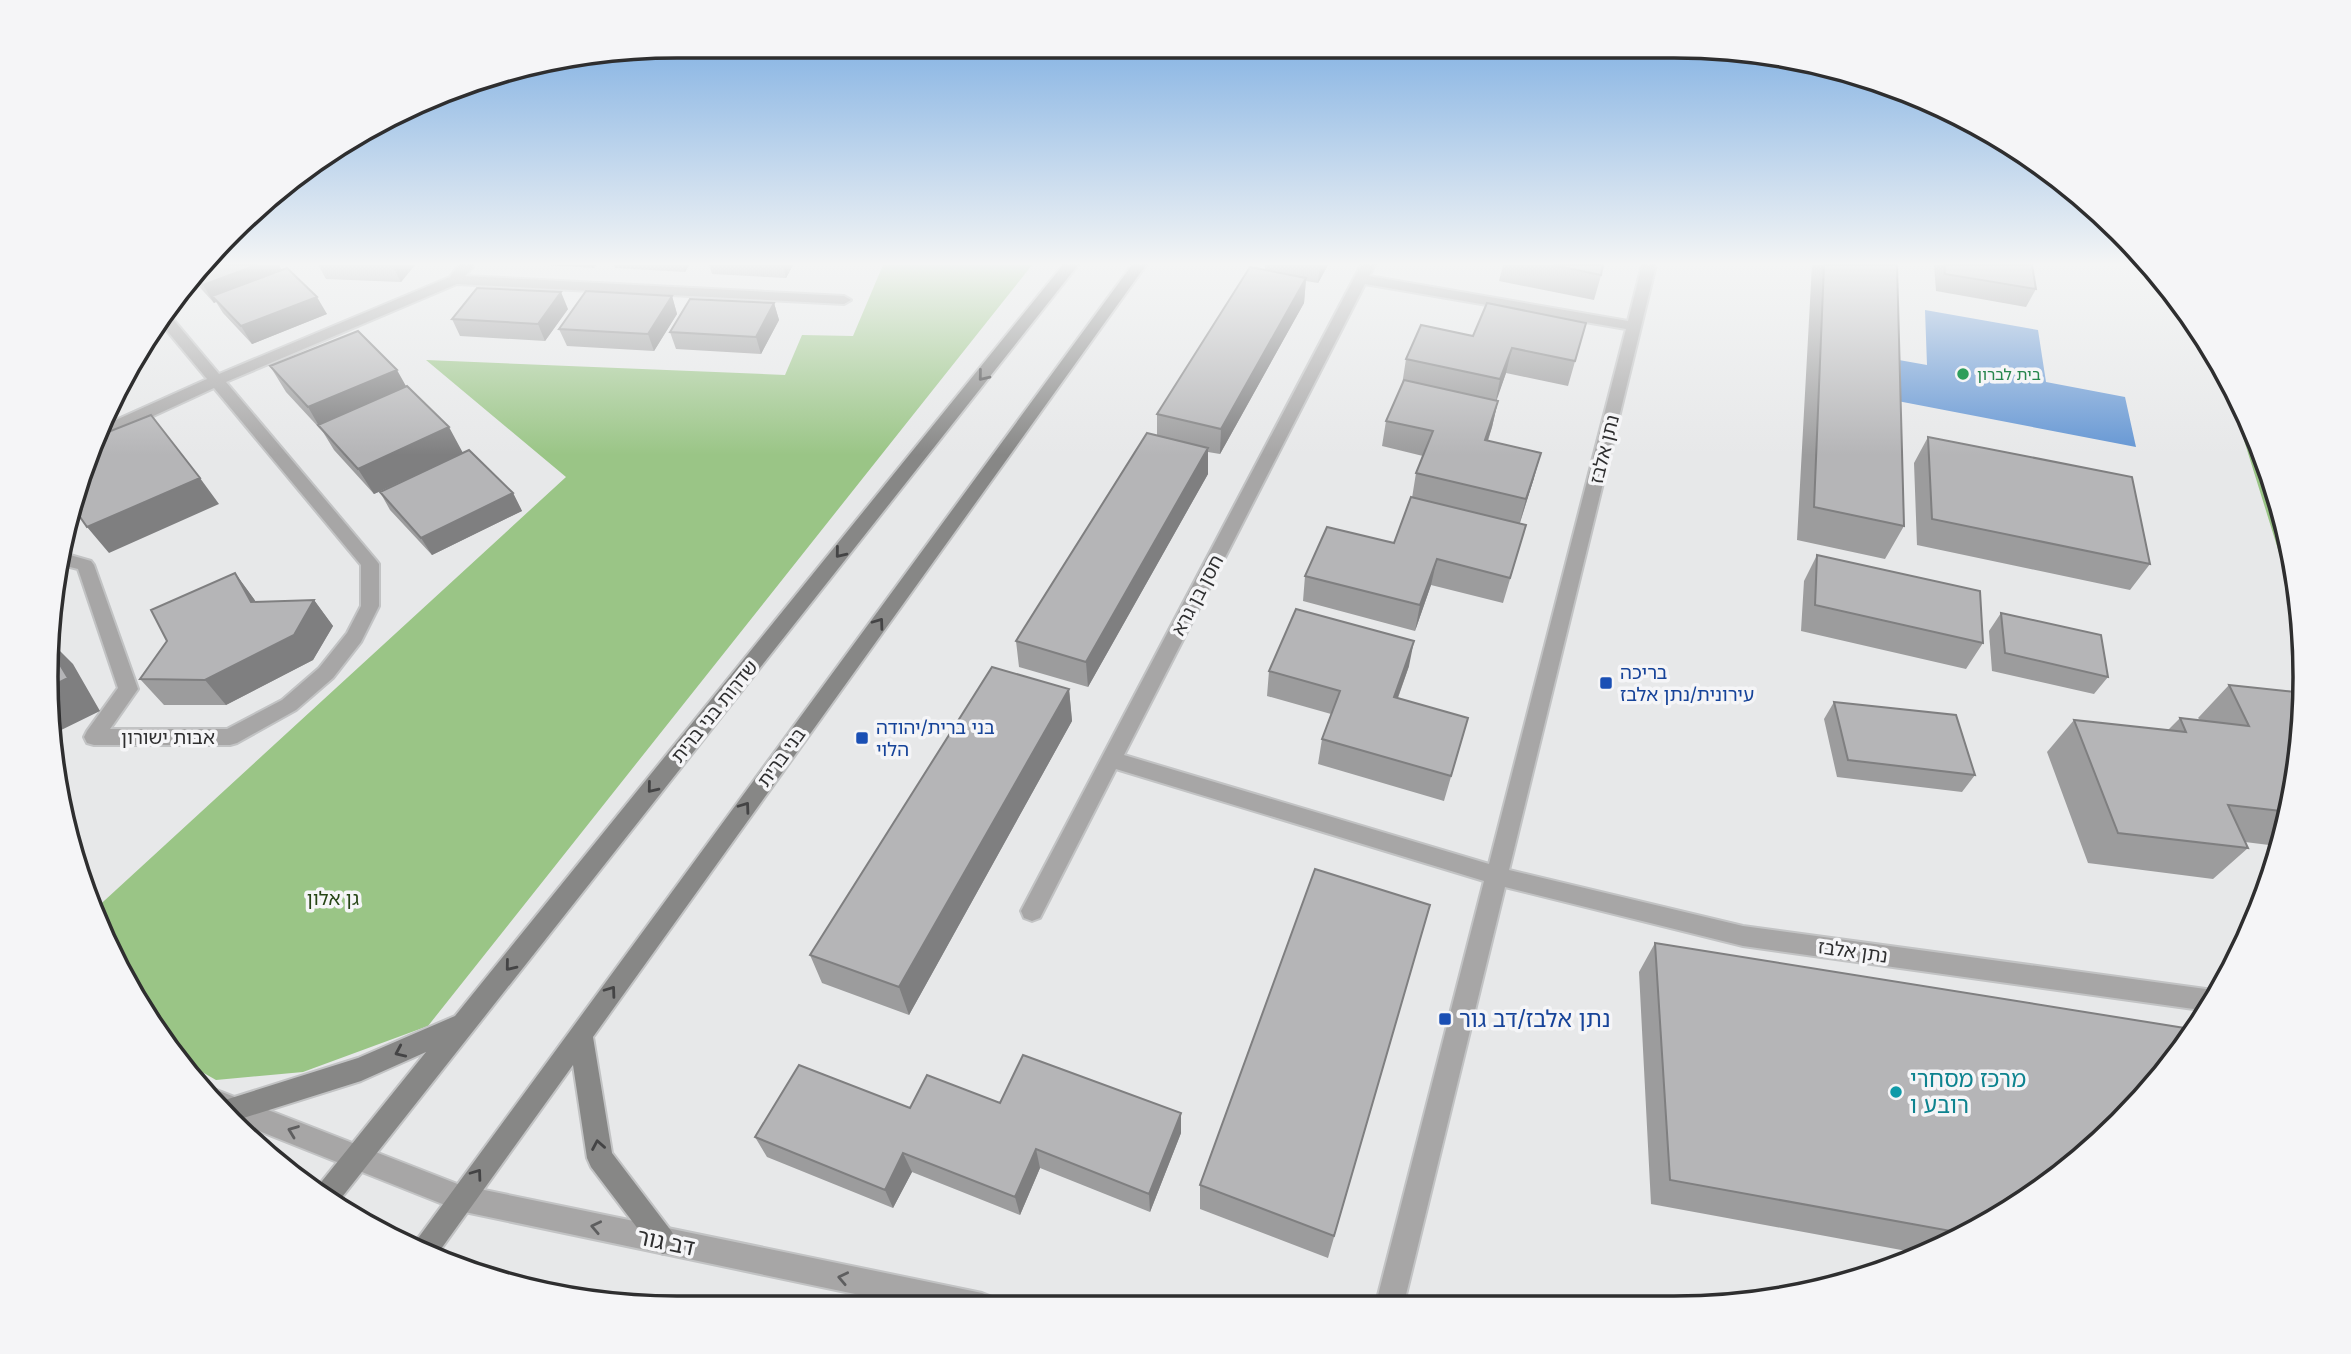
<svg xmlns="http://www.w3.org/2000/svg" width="2351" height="1354" viewBox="0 0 2351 1354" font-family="Inter,'Noto Sans Hebrew',sans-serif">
<rect width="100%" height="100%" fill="#e7e8e9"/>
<!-- green -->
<path fill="#9ac586" d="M883,265H1032L428,1026L303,1072L216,1080L181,1060L92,912L566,477L426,360L785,375L802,335L853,336Z
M2224,376L2257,435L2293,553L2300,620Z"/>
<!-- water -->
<path fill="#6395d3" d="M1925,310L2038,330L2046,382L2125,397L2136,447L1882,398V357L1927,365Z"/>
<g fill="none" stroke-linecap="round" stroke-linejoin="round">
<!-- minor casing -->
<g stroke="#c2c3c4" stroke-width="4">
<path id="minor" d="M459,265H474L465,276L844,296L851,300L844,304L457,284L226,382L376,560L379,564V606L361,642L333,678L296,710L237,743L230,745H94L87,743L84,737L87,731L118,688L78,569L62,565L63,553L91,561L94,565L138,689L110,729H227L282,700L319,668L347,633L361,606V565L214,388L110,436L102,437L107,424L207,379L158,320L167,312L219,374L450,277Z
M1361,265H1375L1369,276L1628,321L1642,265H1656L1509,870L1743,926L2213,990L2218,992L2208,1011L1743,946L1505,887L1403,1307H1375L1484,881L1116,769L1040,918L1032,921L1024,918L1021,911ZM1365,284L1626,329L1489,864L1124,755Z"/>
</g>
<!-- tertiary casing -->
<g stroke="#c2c3c4" stroke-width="4">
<path id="tertiary" d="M209,1087L460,1185L982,1293L992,1297L996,1307H917L460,1211L234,1121L200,1090Z"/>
</g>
<!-- secondary casing -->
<g stroke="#c2c3c4" stroke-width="4">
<path id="secondary" d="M1063,265H1078L335,1206L314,1191L426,1052L361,1081L234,1121L222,1111L225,1100L358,1058L455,1016Z
M1132,265H1146L593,1037L612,1153L672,1232L676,1241L672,1250L663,1254L654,1250L591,1167L587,1158L573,1065L436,1256L413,1245Z"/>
</g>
<!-- minor -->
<use href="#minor" fill="#a7a6a6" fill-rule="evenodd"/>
<!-- tertiary -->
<use href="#tertiary" fill="#a7a6a6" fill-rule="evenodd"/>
<!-- secondary -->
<use href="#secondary" fill="#878786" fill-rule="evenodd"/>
</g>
<!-- wall -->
<path fill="#9c9c9d" d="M209,265H279L281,270L327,314L252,344L223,313L216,302L214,303L194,281Z
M318,265H415L401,282L326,279Z
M544,265H596L594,268Z
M614,265H689L685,272L615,268Z
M709,265H793L786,278L712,274Z
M1265,265H1328L1318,283L1306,281L1304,303L1220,454L1208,452V474L1088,687L1019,667L1016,641L1157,436V414L1265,270Z
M1503,265H1604L1594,300L1499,281Z
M1812,265H1897L1904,526L1885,559L1797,540Z
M1934,265H2032L2036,289L2026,307L1936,291Z
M672,296L677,314L654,351L567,346L559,329Z
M774,303L779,320L761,354L676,349L670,332Z
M568,309L545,341L460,336L452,319Z
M1586,323L1568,386L1506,373L1496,400L1498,401L1492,427L1488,441L1534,478L1520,523L1526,525L1503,603L1431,585L1415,631L1303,601L1305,576L1394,543L1412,498L1416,473L1423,456L1382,446L1386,421L1402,385L1406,359L1473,336Z
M270,366L406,386L463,453L374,494L334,450L323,432L286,392Z
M1928,437L2150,564L2130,590L1917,545L1914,463Z
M380,492L513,493L522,511L432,555L390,510Z
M1817,555L1983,643L1966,669L1801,631L1804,581Z
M235,573L256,602L314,600L333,626L313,660L226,705H164L140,679Z
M2001,613L2108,677L2094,694L1992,671L1989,631Z
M1409,666L1398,698L1468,718L1444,801L1318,764L1322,739L1331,714L1267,696L1269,671Z
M2229,685L2304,693L2293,800L2278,850L2277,846L2245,842L2248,848L2213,879L2088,863L2047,752L2074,720L2168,730L2180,718L2200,720L2198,718Z
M1069,689L1072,721L909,1015L822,983L810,955Z
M1834,702L1975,775L1962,792L1837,777L1824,719Z
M1430,905L1328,1258L1200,1209V1185Z
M1655,943L1990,1224L1923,1254L1651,1204L1639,972Z
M1000,1103L1181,1113V1133L1150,1212L1040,1168L1020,1215L912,1172L893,1208L767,1157L755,1137L910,1108Z"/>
<!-- shaded-wall -->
<path fill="#7f7f80" d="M257,265H279L285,276L212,296L216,302L214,303L203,285Z
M392,265H415L401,282Z
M683,265H689L685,272Z
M783,265H793L786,278Z
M1320,265H1328L1318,283Z
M1306,278L1304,303L1220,454L1221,429Z
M561,292L568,309L545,341L538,324Z
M672,296L677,314L654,351L648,334Z
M317,297L327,314L252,344L241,326Z
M774,303L779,320L761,354L756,337Z
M1512,348L1506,373L1495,405L1500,379Z
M397,370L411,395L319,426L308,407Z
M1498,401L1492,427L1479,466L1485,440Z
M449,427L463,453L374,494L358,469Z
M1208,448V474L1088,687L1086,662Z
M1541,453L1534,478L1519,525L1526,499Z
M200,478L219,504L109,553L87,527Z
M513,493L522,511L432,555L421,538Z
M1437,559L1431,585L1415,631L1420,605Z
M235,573L254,599L271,628L251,602Z
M314,600L333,626L313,660L226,705L205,680Z
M1414,641L1409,666L1389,722L1394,697Z
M54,645L73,664L100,711L51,735L47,718Z
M1069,689L1072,721L909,1015L899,987Z
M1181,1113V1133L1150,1212L1149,1194Z
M1036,1149L1040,1168L1020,1215L1015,1197Z
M903,1153L912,1172L893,1208L885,1190Z"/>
<!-- building -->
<path fill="#b5b5b7" stroke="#7f7f80" stroke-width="2" d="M209,265H257L203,285L196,279Z
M1553,265H1603L1601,275Z
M1824,265H1897L1904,526L1814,507Z
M1944,265H2032L2036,289L1945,274Z
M1250,267L1306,278L1221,429L1157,414Z
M287,268L317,297L241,326L212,296Z
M477,288L561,292L538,324L452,319Z
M586,291L672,296L648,334L559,329Z
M690,299L774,303L756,337L670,332Z
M1487,303L1586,323L1575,361L1512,348L1500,379L1406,359L1421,325L1473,336Z
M358,331L397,370L308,407L270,366Z
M1404,380L1498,401L1485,440L1541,453L1526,499L1416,473L1433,431L1386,421Z
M407,386L449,427L358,469L318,425Z
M151,415L200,478L87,527L71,504L103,434Z
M1147,433L1208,448L1086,662L1016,641Z
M1928,437L2132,477L2150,564L1932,519Z
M469,450L513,493L421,538L380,492Z
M1411,497L1526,525L1510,578L1437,559L1420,605L1305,576L1327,527L1394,543Z
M1817,555L1980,591L1983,643L1815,605Z
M235,573L251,602L314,600L294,635L205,680L140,679L167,641L151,610Z
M1296,609L1414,641L1394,697L1468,718L1451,776L1322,739L1340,691L1269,671Z
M2001,613L2101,635L2108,677L2005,653Z
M53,653L68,678L50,687Z
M992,667L1069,689L899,987L810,955Z
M2229,685L2304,693L2300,732L2294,731L2299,740L2293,800L2290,812L2228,805L2248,848L2118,833L2074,720L2186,732L2180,718L2249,726Z
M1834,702L1956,715L1975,775L1848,760Z
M1315,869L1430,905L1334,1236L1200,1185Z
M1655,943L2197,1030L2120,1124L1990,1224L1967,1234L1670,1180Z
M1023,1055L1181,1113L1149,1194L1036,1149L1015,1197L903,1153L885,1190L755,1137L799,1065L910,1108L927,1075L1000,1103Z"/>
<!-- one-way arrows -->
<defs><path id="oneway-chevron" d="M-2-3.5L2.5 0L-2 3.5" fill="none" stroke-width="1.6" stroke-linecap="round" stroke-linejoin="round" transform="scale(1.75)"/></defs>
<g stroke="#444445">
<use href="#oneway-chevron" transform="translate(983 376) rotate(129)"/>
<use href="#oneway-chevron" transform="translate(840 553) rotate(129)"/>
<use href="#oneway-chevron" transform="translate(879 623) rotate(-54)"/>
<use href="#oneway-chevron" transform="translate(652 788) rotate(129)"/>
<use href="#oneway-chevron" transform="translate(745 807) rotate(-54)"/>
<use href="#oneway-chevron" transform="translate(510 966) rotate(129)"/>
<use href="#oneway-chevron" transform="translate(611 991) rotate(-54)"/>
<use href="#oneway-chevron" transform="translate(400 1052) rotate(156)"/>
<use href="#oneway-chevron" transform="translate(598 1145) rotate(-100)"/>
<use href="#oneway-chevron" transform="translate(477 1174) rotate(-54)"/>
</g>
<g stroke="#5e5e5f">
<use href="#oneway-chevron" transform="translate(293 1131) rotate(-159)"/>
<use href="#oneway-chevron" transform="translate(596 1227) rotate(-168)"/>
<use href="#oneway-chevron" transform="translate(843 1278) rotate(-168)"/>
</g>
<!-- sky -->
<linearGradient id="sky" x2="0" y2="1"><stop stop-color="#73a8e0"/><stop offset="0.58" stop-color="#f4f5f5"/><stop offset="1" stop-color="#f4f5f5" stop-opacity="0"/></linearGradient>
<rect width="2351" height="455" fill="url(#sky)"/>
<!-- markers -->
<circle fill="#2e9e5b" stroke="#f5f5f7" stroke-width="2.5" cx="1963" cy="374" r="7"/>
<g fill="#1a4fb4" stroke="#f5f5f7" stroke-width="2.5">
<rect x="1599" y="676" width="14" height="14" rx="3.5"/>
<rect x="855" y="731" width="14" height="14" rx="3.5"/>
<rect x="1438" y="1012" width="14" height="14" rx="3.5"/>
</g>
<circle fill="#0f9aa8" stroke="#f5f5f7" stroke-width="2.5" cx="1896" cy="1092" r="7"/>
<g text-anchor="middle" stroke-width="7" stroke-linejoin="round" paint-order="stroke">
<!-- far-leisure labels -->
<g font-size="16" fill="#27864d" stroke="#f5f5f7" text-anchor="start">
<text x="1977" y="380">בית לברון</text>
</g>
<!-- street labels -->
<g font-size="19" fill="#2e2e2f" stroke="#f5f5f7">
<text transform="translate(1604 449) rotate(-76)" y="7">נתן אלבז</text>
<text transform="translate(1197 595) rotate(-62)" y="7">חסן בן גרא</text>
<text transform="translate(714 711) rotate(-51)" y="7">שדרות בני ברית</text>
<text x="168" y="744">אבות ישורון</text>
<text transform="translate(781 757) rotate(-54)" y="7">בני ברית</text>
<text transform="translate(1853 951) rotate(8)" y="7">נתן אלבז</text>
</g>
<!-- transit labels -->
<g font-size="19" fill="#164399" stroke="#f5f5f7" text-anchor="start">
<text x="1620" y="679">בריכה<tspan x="1620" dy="22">עירונית/נתן אלבז</tspan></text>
<text x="876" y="734">בני ברית/יהודה<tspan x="876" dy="22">הלוי</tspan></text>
</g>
<!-- park labels -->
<g font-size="19" fill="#264515" stroke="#f5f5f7">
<text x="333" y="905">גן אלון</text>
</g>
<!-- near-transit labels -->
<g font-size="23" fill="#164399" stroke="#f5f5f7" text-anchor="start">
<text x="1459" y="1027">נתן אלבז/דב גור</text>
</g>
<!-- near-culture labels -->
<g font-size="23" fill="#0d838f" stroke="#f5f5f7" text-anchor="start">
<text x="1910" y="1087">מרכז מסחרי<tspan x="1910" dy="26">רובע ו</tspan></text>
</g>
<!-- near-street labels -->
<g font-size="23" fill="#2e2e2f" stroke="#f5f5f7">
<text transform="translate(666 1242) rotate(12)" y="8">דב גור</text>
</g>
</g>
<!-- crop -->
<path d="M0 0H2351V1354H0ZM677 58H1674A619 619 0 0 1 2293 677V677A619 619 0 0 1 1674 1296H677A619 619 0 0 1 58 677V677A619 619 0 0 1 677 58Z" fill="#f5f5f7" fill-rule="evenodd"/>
<path fill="none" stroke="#2e2e2f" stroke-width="3.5" d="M677 58H1674A619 619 0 0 1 2293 677V677A619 619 0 0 1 1674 1296H677A619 619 0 0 1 58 677V677A619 619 0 0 1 677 58Z"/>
</svg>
